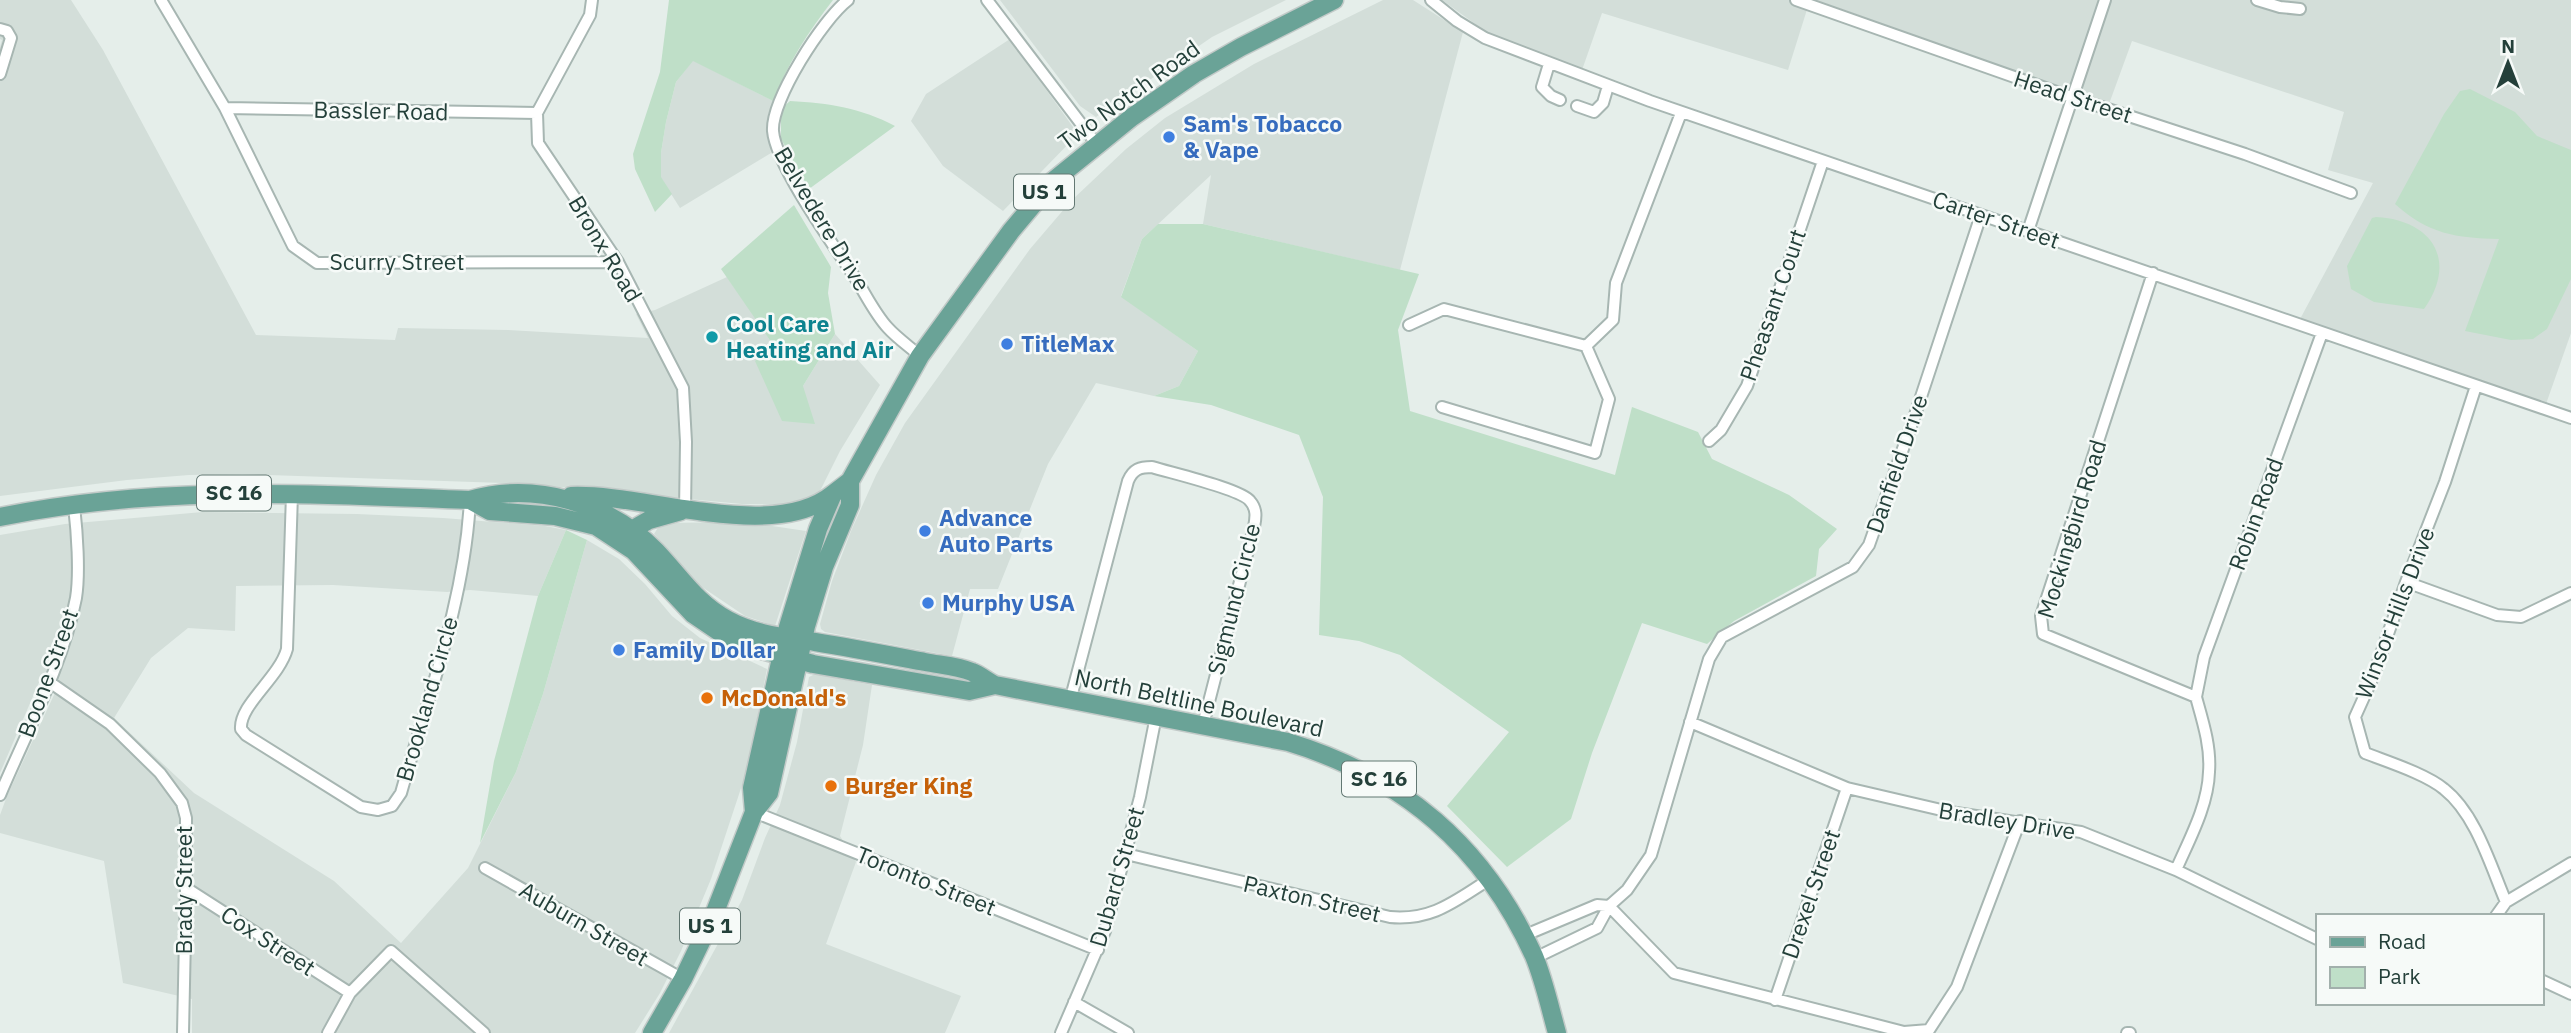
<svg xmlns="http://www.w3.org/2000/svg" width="2571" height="1033" viewBox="0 0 2571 1033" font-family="'IBM Plex Sans',sans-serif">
<rect width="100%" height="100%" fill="#e5eeea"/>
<!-- built -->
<path fill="#d3ded9" d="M0,0H71L103,50L256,335L395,340L398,328L508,330L648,338L636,314L655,310L727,277L803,386L835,334L880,385L840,451L817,497L804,505L742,504L528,484L242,474L189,475L127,480L0,496V47L2,40L0,39Z
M1000,0H1286L1212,37L1096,117L1080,106Z
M1383,0H1413L1463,32L1400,270L1203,224L1211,175L1142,239L1121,296L1198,351L1179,386L1154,396L1096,383L1048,464L998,589H970L952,656L825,632L821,629L820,624L832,581L851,531L876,475L905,423L1030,249L1071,201L1126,149L1165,118L1254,64Z
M1442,0H1810L1788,70L1602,13L1582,70L1536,54L1489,34Z
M1816,0H2571V333L2546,404L2299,321L2373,183L2328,170L2344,112L2132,41L2109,104Z
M1010,39L1078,134L1003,211L943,166L911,121L926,94Z
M693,60L773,101L768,115V135L771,153L680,208L661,178V153L666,122L676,82Z
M203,512L357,514L443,518L545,526L566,530L538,596L470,590L447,592L333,585L236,586L235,631L188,628L151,658L114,718L194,793L334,881L401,943L468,868L516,772L543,694L587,540L619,559L645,584L672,616L700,638L767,669L747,770L711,879L681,951L660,993L635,1033H192V999L123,983L104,861L0,833V815L7,796L60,682L43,673L0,773V535L65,524Z
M745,522L806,531L775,626L745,616L699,585L654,534L661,523Z
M815,674L872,685L863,745L840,836L856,862L826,944L961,996L945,1033H669L742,900L765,838L780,805L797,742L809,677Z"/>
<!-- green -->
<path fill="#bfdfc8" d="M669,0H833C808,32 788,63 773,101L693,61L676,82L666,122L661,153V177L672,194L655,212L635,169L633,154L660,72Z
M2470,89L2515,112L2537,136L2571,150V279L2547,329L2533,339L2511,340L2465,331L2499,239C2456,238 2428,234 2395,204L2444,114L2460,91Z
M790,101C829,103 861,108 895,126L809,189L781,139V109Z
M794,205L831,267L828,293L835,334L803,386L815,424L782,421L755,361L774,346L721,269Z
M2376,217C2433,220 2458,261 2424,309L2374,302L2351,289L2347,266L2372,218Z
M1158,224H1203L1419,274L1398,330L1410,411L1615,475L1632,407L1698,432L1712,459L1789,495L1837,529L1819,549L1816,576L1734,621L1707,644L1642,623L1592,753L1571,819L1507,867L1447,806L1509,732L1400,655L1359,641L1319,635L1323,497L1299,435L1211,405L1154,396L1179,386L1198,351L1121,297L1142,239Z
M566,530L587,540L543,694L516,772L480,843L494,761L538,596Z"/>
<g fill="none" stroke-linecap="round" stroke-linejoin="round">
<!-- minor casing -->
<g stroke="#a7b6b2" stroke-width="14">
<path id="minor" d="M161,0L225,108L293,246L317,263L618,262
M592,0L590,15L537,113L538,143L618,262L683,388L686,442L685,510
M848,0C823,19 771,100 773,131C776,166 835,247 856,279C866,295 875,314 888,328C897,338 910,347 920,356
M987,0L1098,146
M1431,0L1457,21L1485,38L1650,101L2571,418
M1796,0L2071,97L2245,154L2351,193
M2257,0L2280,7L2300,9
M0,29L7,31L11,38L0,74
M1549,64L1542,87L1551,96L1560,100
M1577,106L1594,112L1603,103L1608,86
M225,108L537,113
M2028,231L2105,0
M2153,273L2041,616L2043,634L2196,697C2203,722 2211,747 2209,772C2208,806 2189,840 2176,870
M1409,325L1444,309L1586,346L1609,399L1595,453L1442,407
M1586,346L1613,320L1616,283L1681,113
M2476,386L2445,482L2406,582L2373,677L2355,717L2365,753C2388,762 2426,774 2444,789C2476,814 2491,867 2506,902
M1709,441L1721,430L1747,386L1823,161
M292,494L287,649C279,678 239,705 241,729L246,735L361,807L378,810L392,806L401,793C428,697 465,600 470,500
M2406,582L2497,615L2521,617L2571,593
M48,681L110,724L160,773L182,803L186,818V888L183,1033
M2196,697L2204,657L2322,333
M1070,701L1128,481C1133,469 1140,467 1152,467C1171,473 1241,489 1250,501C1257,509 1256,517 1254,527L1203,725
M1690,722L1847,788L1950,812L2081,832L2176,870L2317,939
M0,795C26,733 63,665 76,598C80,573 77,531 74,506
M754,812L1098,950
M1126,854L1390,917C1433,921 1456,900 1490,879
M485,868L683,979
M186,888L350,993
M1609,906L1674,973L1904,1032L1929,1030L1957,987L2020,821
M2496,916L2506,902L2571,863
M1523,936L1597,905L1609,906
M1535,958L1597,928L1609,906L1627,890L1651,855L1709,659L1722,637L1853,567L1869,545L1917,409L1981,215
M2541,980L2571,994
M1775,1000L1847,788
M1074,1002L1128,1033
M328,1033L350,993L391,951L484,1033
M1061,1033L1105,931L1140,797L1156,716
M2127,1033H2130"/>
</g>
<!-- primary casing -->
<g stroke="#c2cac8" stroke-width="21">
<path id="primary" d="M571,496C645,493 773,543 833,494
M470,500L490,511L555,516L596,526L634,551L693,614L721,633L751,647L813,664L969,691L995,685
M0,517C155,485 313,494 470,500C535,481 609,503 656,551C680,576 697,604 728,620C756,635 784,637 815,642C852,648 888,655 925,662C940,665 958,666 972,672C980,675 987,681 995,685L1288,742C1403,777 1484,846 1534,956C1544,980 1550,1008 1557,1033
M623,535L649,520L681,511
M754,812L752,788L788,627L818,529L833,494L850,481L920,356L1011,231L1053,181L1132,117L1194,74L1241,47L1334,0
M652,1033L683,979L713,917L754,812L769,793L806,626L824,567L850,505V481"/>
</g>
<!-- minor -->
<use href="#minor" stroke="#fff" stroke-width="10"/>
<!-- primary -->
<use href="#primary" stroke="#6aa397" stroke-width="18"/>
</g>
<!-- markers -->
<g fill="#3f7fe0" stroke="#f6faf8" stroke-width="2.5">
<circle cx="1169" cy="137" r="7"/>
<circle cx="1007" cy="344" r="7"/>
<circle cx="925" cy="531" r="7"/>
<circle cx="928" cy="603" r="7"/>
<circle cx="619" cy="650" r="7"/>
</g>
<circle fill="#0f9aa8" stroke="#f6faf8" stroke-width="2.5" cx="712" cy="337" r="7"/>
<g fill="#e8710a" stroke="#f6faf8" stroke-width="2.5">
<circle cx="707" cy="698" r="7"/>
<circle cx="831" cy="786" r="7"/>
</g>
<g text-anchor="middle" stroke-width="5" stroke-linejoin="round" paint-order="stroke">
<!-- shield labels -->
<g fill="#f6faf8" stroke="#637873" stroke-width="2">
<rect x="1014" y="174.5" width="60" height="35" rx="5"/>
<rect x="197" y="475.5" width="74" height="35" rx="5"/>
<rect x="1342" y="761.5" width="74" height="35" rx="5"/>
<rect x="680" y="908.5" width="60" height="35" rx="5"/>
</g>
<g font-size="21" font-weight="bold" fill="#24403a">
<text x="1044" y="199">US 1</text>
<text x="234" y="500">SC 16</text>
<text x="1379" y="786">SC 16</text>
<text x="710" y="933">US 1</text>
</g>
<!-- street labels -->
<g font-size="23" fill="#24403a" stroke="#f6faf8">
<text transform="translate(1129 95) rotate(-36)" y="8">Two Notch Road</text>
<text transform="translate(2073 97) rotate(18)" y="8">Head Street</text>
<text transform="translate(381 111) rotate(1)" y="8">Bassler Road</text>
<text transform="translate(822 219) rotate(59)" y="8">Belvedere Drive</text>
<text transform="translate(1996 220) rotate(19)" y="8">Carter Street</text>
<text transform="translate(605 249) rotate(59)" y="8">Bronx Road</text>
<text x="397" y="270">Scurry Street</text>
<text transform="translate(1773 305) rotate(-71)" y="8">Pheasant Court</text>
<text transform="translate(1897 464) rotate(-71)" y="8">Danfield Drive</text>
<text transform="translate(2256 514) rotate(-70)" y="8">Robin Road</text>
<text transform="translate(2072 529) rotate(-73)" y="8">Mockingbird Road</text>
<text transform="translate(1234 599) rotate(-76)" y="8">Sigmund Circle</text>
<text transform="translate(2395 613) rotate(-69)" y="8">Winsor Hills Drive</text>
<text transform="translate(48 673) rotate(-70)" y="8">Boone Street</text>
<text transform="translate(427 699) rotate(-74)" y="8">Brookland Circle</text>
<text transform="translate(1199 703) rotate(12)" y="8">North Beltline Boulevard</text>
<text transform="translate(2007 821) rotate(9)" y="8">Bradley Drive</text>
<text transform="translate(1117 877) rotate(-74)" y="8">Dubard Street</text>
<text transform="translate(926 881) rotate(22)" y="8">Toronto Street</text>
<text transform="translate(184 890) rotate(-90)" y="8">Brady Street</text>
<text transform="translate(1811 894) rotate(-71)" y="8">Drexel Street</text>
<text transform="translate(1312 899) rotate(13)" y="8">Paxton Street</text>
<text transform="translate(584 924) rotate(30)" y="8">Auburn Street</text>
<text transform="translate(268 941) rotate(33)" y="8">Cox Street</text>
</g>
<!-- shop labels -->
<g font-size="23" font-weight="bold" fill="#366cbe" stroke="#f6faf8" text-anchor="start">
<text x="1183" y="132">Sam's Tobacco<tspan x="1183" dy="26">&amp; Vape</tspan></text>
<text x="1021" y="352">TitleMax</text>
<text x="939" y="526">Advance<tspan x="939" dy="26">Auto Parts</tspan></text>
<text x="942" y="611">Murphy USA</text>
<text x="633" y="658">Family Dollar</text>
</g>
<!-- culture labels -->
<g font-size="23" font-weight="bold" fill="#0d838f" stroke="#f6faf8" text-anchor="start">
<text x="726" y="332">Cool Care<tspan x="726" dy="26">Heating and Air</tspan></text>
</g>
<!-- food labels -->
<g font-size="23" font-weight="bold" fill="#c56008" stroke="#f6faf8" text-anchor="start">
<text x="721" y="706">McDonald's</text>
<text x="845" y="794">Burger King</text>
</g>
</g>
<!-- legend -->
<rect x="2316" y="914" width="228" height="91" fill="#f6faf8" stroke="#a2b0ac" stroke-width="2"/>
<rect x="2330" y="937" width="35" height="10" fill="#6aa397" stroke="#a2b0ac" stroke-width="2"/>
<text x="2378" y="949" font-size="21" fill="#24403a">Road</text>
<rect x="2330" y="967" width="35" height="21" fill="#bfdfc8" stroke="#a2b0ac" stroke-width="2"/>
<text x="2378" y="984" font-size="21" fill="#24403a">Park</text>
<!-- north arrow -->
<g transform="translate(2508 63)" stroke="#f6faf8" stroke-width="5" paint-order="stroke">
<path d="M0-5L12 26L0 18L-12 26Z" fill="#24403a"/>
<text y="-10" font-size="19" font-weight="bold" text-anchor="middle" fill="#24403a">N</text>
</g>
</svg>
